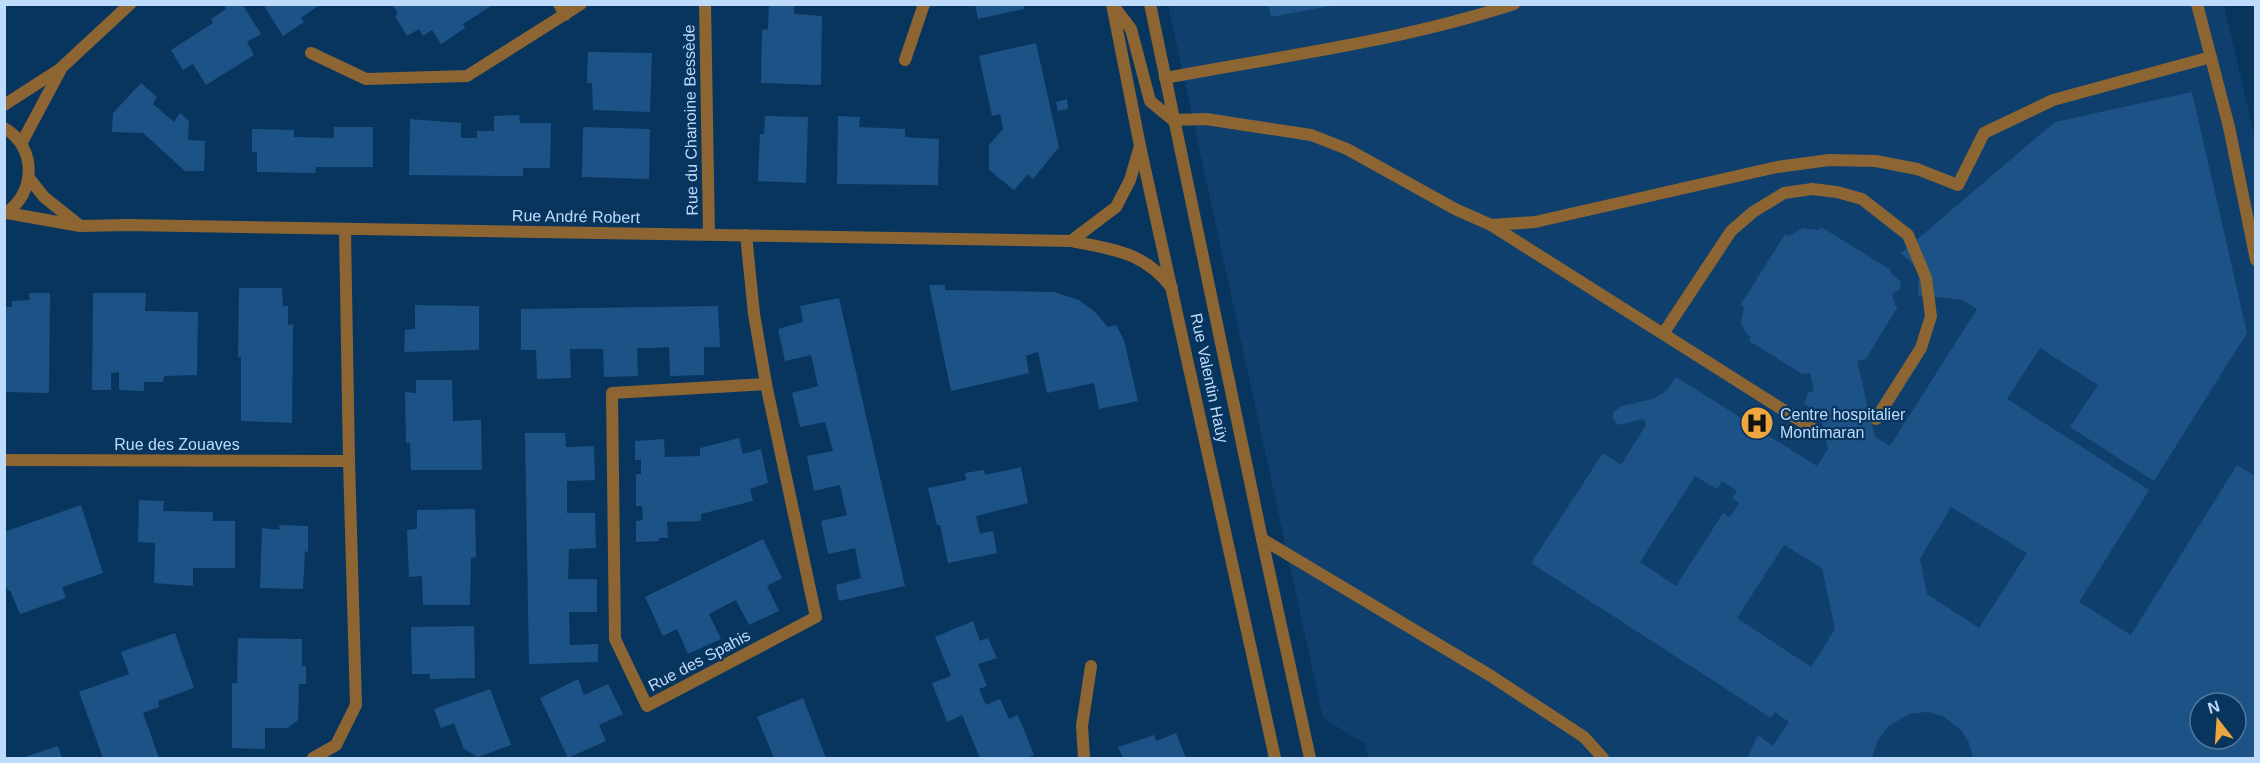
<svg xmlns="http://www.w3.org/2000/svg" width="2260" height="763" viewBox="0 0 2260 763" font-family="Helvetica,sans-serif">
<rect width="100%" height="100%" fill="#08355e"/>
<!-- built -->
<path fill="#0e3f6d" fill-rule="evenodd" d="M1168,5H2224L2256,143L2255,758H1368L1365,744L1323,718ZM2200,703H2236V739H2200Z"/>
<!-- building -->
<path fill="#1d5286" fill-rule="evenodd" d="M224,4H242L261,34L247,42L254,55L206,85L193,64L183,70L171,50L213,23L211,19L226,9Z
M263,4H321L301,18L304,22L283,36Z
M392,4H494L463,24L465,28L441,44L432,30L423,36L419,29L407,36L395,16L398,14Z
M769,4H794V14L822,16L821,85L761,83L762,30L768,29Z
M975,4H1024V9L978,19Z
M1268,4H1330V6L1271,17Z
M1036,43L1059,147L1033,179L1028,174L1014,190L989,170V145L1003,129L1000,114L992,116L979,56Z
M588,52L652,53L650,112L593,110L592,83H587Z
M141,83L157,97L153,104L174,122L180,113L189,121L188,140L205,141L204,171H185L143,133L112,132L113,113Z
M2192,92L2247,333L2154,481L2070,427L2098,385L2040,348L2007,399L2149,490L2079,602L2131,635L2237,465L2256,477V758H1973L1969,743L1962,731L1943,716L1927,712L1910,714L1888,726L1878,740L1872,758H1747L1758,735L1773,746L1789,722L1775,712L1771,718L1531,563L1603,453L1621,465L1646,425L1644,419L1618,425L1613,419V412L1622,406L1653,399L1667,390L1676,377L1817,466L1828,449L1819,408L1812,410L1804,403L1808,393L1814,391L1810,373L1802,374L1749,341L1751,337L1746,333L1741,324L1744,307L1741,304L1785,234L1789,236L1803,228L1818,230L1821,227L1891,270L1890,272L1901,282L1900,289L1892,294L1895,305L1898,306L1866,359L1857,361L1875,437L1890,446L1977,309L1963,300L1918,295L1919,270L1901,253L2055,122ZM1695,476L1717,489L1722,481L1737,491L1732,498L1739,503L1730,517L1723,513L1676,586L1640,562ZM1951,507L2027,553L1979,628L1927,594L1920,559ZM1784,545L1822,568L1835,629L1811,667L1737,618ZM2200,703H2236V739H2200Z
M1067,99L1068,109L1058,111L1056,102Z
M519,115L520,123H551L550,168H523V176L409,175L410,119L461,123V138H477V131H494V116Z
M765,116L808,117L806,183L758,181L760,134H764Z
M838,116L860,117L859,127L905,129V137L939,139L938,185L837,184Z
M334,127H373V167H316L315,173L257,172V152H252V129L294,130V137L334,138Z
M583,127L650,129L649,179L582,177Z
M929,285H945V290L1054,292L1079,300L1095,312L1108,327L1116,325L1124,340L1138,401L1099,409L1094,383L1047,393L1038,352L1026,356L1029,373L951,391Z
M239,288H282L283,306H288V325L293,324L292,423L241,421V357H238Z
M29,293H50L49,393L4,392V307H12V301L30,300Z
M93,293H146L145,311L198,312L197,375L164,376L163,382H144V391L119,390V372L111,373V390H92Z
M839,298L905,586L839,601L836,585L861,578L855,548L828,554L821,521L847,515L843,499L840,485L814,491L807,456L833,451L825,422L800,427L792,393L818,386L811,355L785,361L778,329L803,322L800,306Z
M415,305L479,306V350L404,352L405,330L415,329Z
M718,306L720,347H704V375L670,376L669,347L652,348H637L638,376L604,377L603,349H570L571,378L537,379L536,350H521V309Z
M416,380H452L453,421L481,420L482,470H411L410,443H406L405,392L416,393Z
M525,433H565L566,447L594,446L595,480L567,481V513H595L596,548L569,549L568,579H597V612H569L570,645L598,644V662L529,664Z
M739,438L743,454L761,449L768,483L750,489L753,501L701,514V521L667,522L668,538H659V541L636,542V521L643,520L642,506H636V474H641V460H635V441L664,439L665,457L700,456V448Z
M1021,467L1028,503L976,516L980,534L993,531L997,553L948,563L940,525H937L928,488L966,480L965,473L984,470L985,475Z
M139,500L164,501L163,511L213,512V521H235V568H193V586L154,583L155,543L138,542Z
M81,505L103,573L62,587L66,598L20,614L10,590L8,591L4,581V532Z
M475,509L476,557L471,558L470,605H423L422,576L409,577L407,530L417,529V510Z
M279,525L308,526V552L305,551L303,589L260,588L262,528L280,530Z
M763,539L782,578L767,586L779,611L749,625L736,600L709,614L721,639L688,654L677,629L663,636L645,597Z
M973,621L980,641L988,638L997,658L978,664L987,686L979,689L986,705L1000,699L1009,719L1018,715L1034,755L1026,758H980L962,715L947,722L932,683L951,676L935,637Z
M474,626L475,678L430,679V674H412L411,627Z
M175,633L194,688L158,701L159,707L143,713L159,758H103L79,692L129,674L121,652Z
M238,638L302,639V666H306V684H299L298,720L288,728H265V749L232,748V683H237Z
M578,679L584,695L608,684L623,714L599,725L606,741L568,758L540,698Z
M490,689L511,745L478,757L464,749L454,723L441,728L434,709Z
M803,698L826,758H774L757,717Z
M1176,733L1186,758H1123L1118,747L1154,735L1156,741Z
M58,746L62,758H22Z"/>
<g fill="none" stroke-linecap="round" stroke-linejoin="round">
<!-- service -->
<path stroke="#8d6532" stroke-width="12" d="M1112,4L1131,29L1150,101L1173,120L1206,119L1311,135L1347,149L1455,209L1491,225L1535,222L1777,167L1829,160L1876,161L1917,169L1958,185L1984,133L2053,100L2211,57
M2197,4L2229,127L2256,260
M1165,78C1282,56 1401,41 1514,4
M1491,225L1818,432
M1663,334L1731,231L1753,212L1784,193L1812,189L1837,192L1862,199L1908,235L1926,278L1931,316L1921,348L1876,419
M1262,539L1491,676L1584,737L1603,758"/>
<!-- minor -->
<path stroke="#8d6532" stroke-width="12" d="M559,4L565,15
M705,4L709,235
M311,53L366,79L467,76L581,4
M905,60L924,4
M4,105L60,69L130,4
M4,128C38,147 36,195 4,214
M21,144L60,71
M1140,146L1130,180L1116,207L1071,241C1114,250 1143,251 1172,288
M29,178L44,197L79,225
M7,213L80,226L128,225L1071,241
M746,235L754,314L766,384L816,617L647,706L615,639L612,393L766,384
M4,460L349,461
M313,758L336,745L356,705L349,461L345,230
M1084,758L1082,726L1091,666"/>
<!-- tertiary -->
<path stroke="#8d6532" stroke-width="12" d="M1112,4L1140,146L1275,758
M1150,4L1262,539L1310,758"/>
</g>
<!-- icons -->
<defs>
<g id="hospital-disc" transform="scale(1.725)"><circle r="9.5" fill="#f0a63f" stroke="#08355e"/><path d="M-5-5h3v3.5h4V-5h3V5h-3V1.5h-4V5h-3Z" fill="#111"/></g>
</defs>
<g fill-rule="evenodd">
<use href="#hospital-disc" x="1757" y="423"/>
</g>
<g text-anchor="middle" stroke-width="4.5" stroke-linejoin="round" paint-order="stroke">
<!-- street labels -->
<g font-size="16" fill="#bfdbfb" stroke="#08355e">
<text transform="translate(690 120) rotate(-91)" y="6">Rue du Chanoine Bessède</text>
<text transform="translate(576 216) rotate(1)" y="6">Rue André Robert</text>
<text transform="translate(1210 378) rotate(78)" y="6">Rue Valentin Haüy</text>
<text x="177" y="450">Rue des Zouaves</text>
<text transform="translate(699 660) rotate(-28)" y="6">Rue des Spahis</text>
</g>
<!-- poi labels -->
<g font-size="16" fill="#bfdbfb" stroke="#08355e" text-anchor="start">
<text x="1780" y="420">Centre hospitalier<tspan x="1780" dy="18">Montimaran</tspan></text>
</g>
</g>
<!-- border -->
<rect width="2260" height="763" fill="none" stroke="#bfdbfb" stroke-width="12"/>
<!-- north arrow -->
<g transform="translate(2218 721) rotate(343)"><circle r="28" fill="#08355e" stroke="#51779d" stroke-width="1.5"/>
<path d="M0-4.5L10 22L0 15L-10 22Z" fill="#f0a63f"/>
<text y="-9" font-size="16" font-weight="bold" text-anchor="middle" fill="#bfdbfb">N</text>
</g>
</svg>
